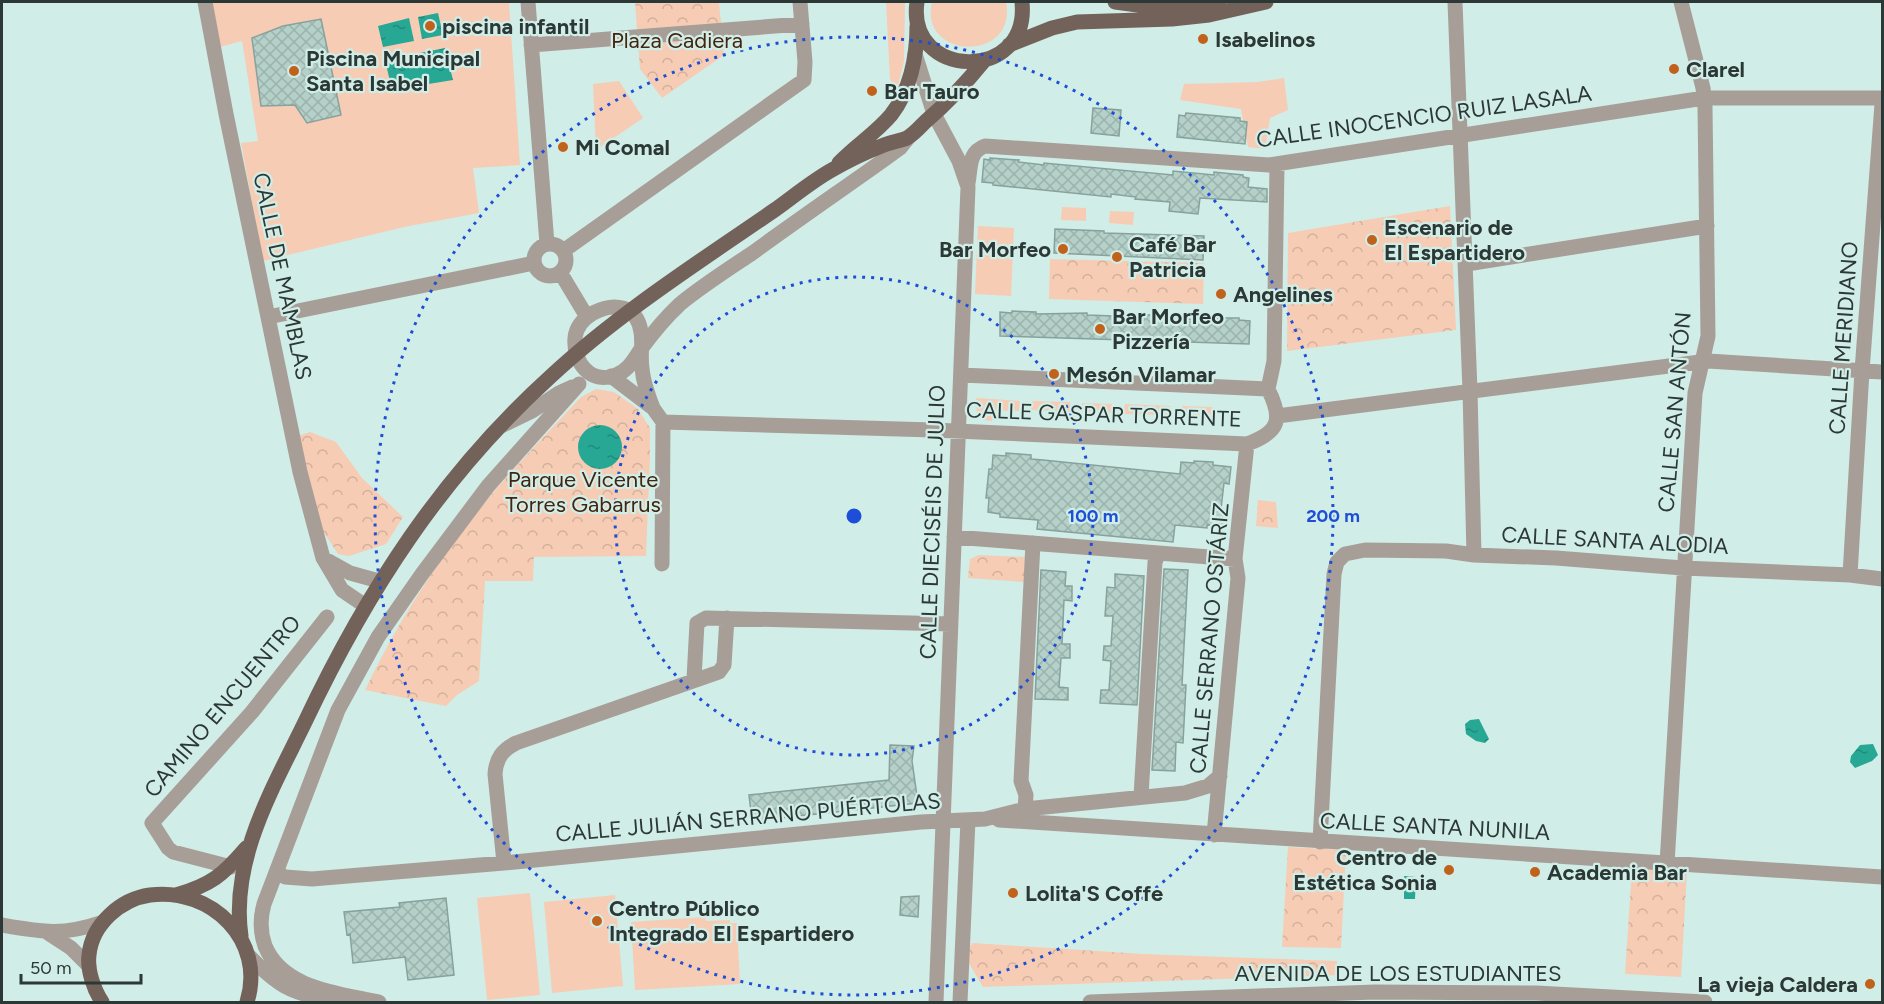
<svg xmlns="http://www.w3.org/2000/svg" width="1884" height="1004" font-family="Figtree,sans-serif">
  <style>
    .green { fill: #f6ccb4 }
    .park { fill: url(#park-crowns) }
    .water { fill: url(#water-ripples) }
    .building { fill: url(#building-cross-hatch); stroke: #87a29c; stroke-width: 1.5 }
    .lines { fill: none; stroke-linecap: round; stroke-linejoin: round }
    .street { stroke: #a89e98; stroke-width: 15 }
    .primary { stroke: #736259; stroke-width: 15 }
    .ring { fill: none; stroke: #1d4ed8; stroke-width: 3; stroke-dasharray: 3 6 }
    .poi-dot { fill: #c1621c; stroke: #d1ede7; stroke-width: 2 }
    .labels { text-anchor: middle; stroke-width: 4.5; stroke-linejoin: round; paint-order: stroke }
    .poi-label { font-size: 22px; font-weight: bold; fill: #2c3835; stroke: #d1ede7; text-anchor: start }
    .park-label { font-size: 22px; fill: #432410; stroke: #d1ede7 }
    .street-label { font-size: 22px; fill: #2c3835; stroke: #d1ede7 }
    .centre { fill: #1d4ed8; stroke: #d1ede7; stroke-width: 3 }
    .ring-label { font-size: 18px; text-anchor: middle; font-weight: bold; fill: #1d4ed8; stroke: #d1ede7; stroke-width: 4.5; stroke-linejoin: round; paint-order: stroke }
  </style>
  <defs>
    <pattern id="park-crowns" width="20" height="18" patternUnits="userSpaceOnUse" patternTransform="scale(1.5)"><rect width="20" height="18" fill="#f6ccb4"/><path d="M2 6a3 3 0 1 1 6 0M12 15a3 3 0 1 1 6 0" fill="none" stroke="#d3b09b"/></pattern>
    <pattern id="water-ripples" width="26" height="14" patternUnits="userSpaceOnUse" patternTransform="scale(1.5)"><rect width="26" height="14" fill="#26a895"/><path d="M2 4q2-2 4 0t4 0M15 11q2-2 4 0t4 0" fill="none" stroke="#218a7a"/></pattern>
    <pattern id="building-cross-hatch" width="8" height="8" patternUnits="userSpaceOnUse" patternTransform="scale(1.5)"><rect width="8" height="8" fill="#b4d0c9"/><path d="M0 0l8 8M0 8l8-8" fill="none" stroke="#9bb3ad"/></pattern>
  </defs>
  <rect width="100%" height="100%" fill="#d1ede7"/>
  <path class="green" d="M212 2H509L520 165 473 168 479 213 404 227 263 261 241 143 258 141 242 41 220 47Z
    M886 2H905L904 61 898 86 893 84 890 79Z
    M932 2H1006C1018 63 918 60 932 2Z
    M1284 78 1288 110 1270 118 1265 149 1248 147 1241 109 1180 100 1184 84 1258 82Z
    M619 81 643 118 596 150 593 84Z
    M1062 207 1086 208V221L1061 220Z
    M1110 211 1134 212 1133 225 1109 223Z
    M978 226 1014 228 1011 296 975 294Z
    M976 398 1020 401 1019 411 984 410V413H993L992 421 985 420 977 415Z
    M1032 401 1070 402V412L1031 410Z
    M1082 403 1112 404V413L1082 412Z
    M1125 404 1170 406 1169 415 1124 414Z
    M1182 406 1212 407V416L1182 415Z
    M530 893 540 995 487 1000 477 898Z
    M615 895 623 986 552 993 544 902Z
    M705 917 706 921 730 920V923H737L740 984 635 990 631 922Z"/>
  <path class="park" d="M635 2H719L724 55 662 98 640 69Z
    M1450 206 1456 330 1287 351 1288 233Z
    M1050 259 1204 263 1203 304 1049 299Z
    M596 389 614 392 638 409 650 428V458L646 556 534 557 533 581H485L479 681 457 695 446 706 365 690C394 629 432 569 474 516 507 474 545 436 581 397Z
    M310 432 336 442 362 478 403 517 386 544 349 556 338 554 321 528 298 436Z
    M1258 500 1276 502 1278 528 1256 526Z
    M979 555 1025 557 1024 582 968 578 970 559Z
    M1288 847 1346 850 1341 948 1282 947Z
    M1632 868 1687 871 1681 977 1625 974Z
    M973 943 1143 954 1337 961 1338 975 983 987 963 953Z"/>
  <path class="water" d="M438 13 443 35 422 39 418 17Z
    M409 18 414 41 383 47 378 26Z
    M445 48 453 80 392 90 385 60Z
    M578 447a22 22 0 1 1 44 0a22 22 0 1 1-44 0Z
    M1479 719 1489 739 1485 743 1476 741 1466 734 1465 724 1470 720Z
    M1873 744 1878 755 1872 761 1855 768 1850 762 1851 756 1860 745Z
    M1404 876 1416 877 1415 899H1404Z"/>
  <path class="building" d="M321 19 341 115 307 123 295 105 261 106 252 38 283 26Z
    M1093 108 1121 110 1119 136 1091 133Z
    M1186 113 1240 118V121L1247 122 1245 144 1177 137 1179 115 1185 116Z
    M990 158 1019 160 1018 162 1044 165V163L1173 175V171L1214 175V172L1243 175V177L1249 178 1248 187 1267 189V202L1200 198 1198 214 1169 211 1170 202 1135 199 1136 197 1111 194V197L993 185V183L982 182 984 159 990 160Z
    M1055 229 1104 231V233L1204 236 1203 260 1054 253Z
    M1012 311 1036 312V314L1087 313V315L1114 316V314L1186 316V319L1215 320V318H1239V320L1250 321 1249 344 1000 336V312L1012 313Z
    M1006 453 1031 455V459L1043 460 1180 474 1181 462 1194 463V461L1213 462V465L1231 467 1229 484 1224 483 1221 509 1227 510 1226 526 1207 525V528L1175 525 1173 542 1037 529 1038 520 1000 517V514L988 512 989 498H986L989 469H992L993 455 1006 456Z
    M1164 569 1188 570 1182 685H1186L1183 743 1176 742 1175 771 1152 770Z
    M1041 570 1066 572 1065 586H1072V601L1064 600 1062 644H1070V658H1061L1059 687 1068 688V700L1035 699Z
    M1115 574 1144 576 1137 705 1100 703 1101 690H1109L1111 661 1103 660 1104 646H1111L1113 616H1105L1106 602 1107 587 1115 588Z
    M890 745 914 746 912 761 918 803 752 821 749 795 889 780Z
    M919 896 918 917 900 915 901 897Z
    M446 898 454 975 408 980 405 957 353 963 350 934 347 935 344 912 400 907 399 903Z"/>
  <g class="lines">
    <path class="street" d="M205 2 226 114 300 472 323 558 342 590 364 605
      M528 2 547 244
      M1455 2 1470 391 1474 555
      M531 45 802 24
      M915 54 934 114 959 161 968 187 936 1002
      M968 183C971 168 968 152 985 146L1269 165 1704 98H1882
      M534 260a16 16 0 1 1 32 0a16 16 0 1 1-32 0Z
      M563 251 804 80 805 62 800 2
      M1473 263 1707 226
      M560 272 587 317
      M268 317 534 263
      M961 375 1268 389
      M611 376 653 408 663 422 662 564
      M1268 389 1274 361 1277 165
      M653 408C648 395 643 382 642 368 640 356 643 344 641 332 637 305 614 302 593 313 583 319 576 326 575 338 573 362 590 385 616 375 629 370 634 359 641 349 652 334 666 317 680 304 702 286 727 270 751 254 795 222 840 191 885 159L900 148 908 138
      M1277 416 1708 361 1882 372
      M663 422 933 430 1247 444C1280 432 1283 419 1268 389
      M501 426 532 411 559 393 572 387
      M954 537 1235 559
      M323 558 350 573 379 581
      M1850 575 1862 371 1882 104
      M694 679 697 623 706 618 951 624
      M1141 796 1155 562 1159 553
      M1025 809 1026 795 1021 781 1033 543
      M999 820 1882 877
      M1214 835 1238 578 1235 559 1247 444
      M1320 842 1334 574 1337 562 1345 554 1365 550 1446 551 1474 555 1556 558 1683 568 1850 575 1882 579
      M504 863 495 774C496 759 502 750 516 743L719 672 724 665 727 618
      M1667 864 1695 393 1708 336 1705 107 1703 88 1681 2
      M231 867 173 852 168 848 152 823 252 712 327 617
      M277 872 285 877 312 879 504 863 921 822 985 819 1025 809 1185 793 1208 786 1220 776
      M2 925C42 932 63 936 103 922
      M48 933 71 948 89 966
      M249 956C277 985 289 992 328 1000
      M379 1002C338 993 283 989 265 946 260 932 260 918 264 904L338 710 378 637 422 574 488 486 579 384
      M960 1002 968 820
      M1090 1002 1375 992 1536 993 1705 1002"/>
    <path class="primary" d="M917 2C906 79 1030 84 1022 2
      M1115 2 1153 7 1219 4
      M1009 45 1052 28 1077 22 1172 19 1209 15 1266 2
      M839 163C855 146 876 133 891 115 910 91 917 57 917 26
      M176 895C211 885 223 875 246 848
      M241 936C230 860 273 788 305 722 367 591 442 475 550 377 619 313 699 262 776 209 794 196 811 182 830 171 847 161 866 152 884 145 891 142 900 141 907 138 914 134 920 127 925 122 946 104 966 83 983 62
      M102 1002C94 990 87 970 89 955 92 924 121 899 150 895 212 887 266 941 247 1002"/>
  </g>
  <g class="ring">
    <circle cx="854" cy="516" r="239"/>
    <circle cx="854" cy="516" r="479"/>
  </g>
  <g class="poi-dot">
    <circle cx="430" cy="26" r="6"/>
    <circle cx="1203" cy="39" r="6"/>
    <circle cx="1674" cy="69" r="6"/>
    <circle cx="294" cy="71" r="6"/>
    <circle cx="872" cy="91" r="6"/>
    <circle cx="563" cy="147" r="6"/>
    <circle cx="1372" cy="240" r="6"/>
    <circle cx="1063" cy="249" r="6"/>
    <circle cx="1117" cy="257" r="6"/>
    <circle cx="1221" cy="294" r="6"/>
    <circle cx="1100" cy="329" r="6"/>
    <circle cx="1054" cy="374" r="6"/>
    <circle cx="1449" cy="870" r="6"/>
    <circle cx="1535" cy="872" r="6"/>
    <circle cx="1013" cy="893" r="6"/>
    <circle cx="597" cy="921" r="6"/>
    <circle cx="1870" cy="984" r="6"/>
  </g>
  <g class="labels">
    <g class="poi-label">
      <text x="442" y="34">piscina infantil</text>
      <text x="1215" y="47">Isabelinos</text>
      <text x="306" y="66">Piscina Municipal<tspan x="306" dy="25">Santa Isabel</tspan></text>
      <text x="1686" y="77">Clarel</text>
      <text x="884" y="99">Bar Tauro</text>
      <text x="575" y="155">Mi Comal</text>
      <text x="1384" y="235">Escenario de<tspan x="1384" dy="25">El Espartidero</tspan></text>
      <text x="1129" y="252">Café Bar<tspan x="1129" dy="25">Patricia</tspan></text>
      <text x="1051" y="257" text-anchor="end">Bar Morfeo</text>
      <text x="1233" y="302">Angelines</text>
      <text x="1112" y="324">Bar Morfeo<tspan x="1112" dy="25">Pizzería</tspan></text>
      <text x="1066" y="382">Mesón Vilamar</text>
      <text x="1437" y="865" text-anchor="end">Centro de<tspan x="1437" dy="25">Estética Sonia</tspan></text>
      <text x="1547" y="880">Academia Bar</text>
      <text x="1025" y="901">Lolita'S Coffe</text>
      <text x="609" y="916">Centro Público<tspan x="609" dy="25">Integrado El Espartidero</tspan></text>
      <text x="1858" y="992" text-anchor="end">La vieja Caldera</text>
    </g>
    <g class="park-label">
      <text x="677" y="48">Plaza Cadiera</text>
      <text x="583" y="487">Parque Vicente<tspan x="583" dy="25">Torres Gabarrus</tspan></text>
    </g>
    <g class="street-label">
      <text transform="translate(1424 116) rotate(-8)" y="8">CALLE INOCENCIO RUIZ LASALA</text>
      <text transform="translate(283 276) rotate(78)" y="8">CALLE DE MAMBLAS</text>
      <text transform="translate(1843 338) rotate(-86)" y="8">CALLE MERIDIANO</text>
      <text transform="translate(1674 412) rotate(-85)" y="8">CALLE SAN ANTÓN</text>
      <text transform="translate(1104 414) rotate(2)" y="8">CALLE GASPAR TORRENTE</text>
      <text transform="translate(932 522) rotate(-88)" y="8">CALLE DIECISÉIS DE JULIO</text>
      <text transform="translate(1615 540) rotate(3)" y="8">CALLE SANTA ALODIA</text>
      <text transform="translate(1209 638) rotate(-85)" y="8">CALLE SERRANO OSTÁRIZ</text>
      <text transform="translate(222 706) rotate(-50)" y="8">CAMINO ENCUENTRO</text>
      <text transform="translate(748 817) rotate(-5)" y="8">CALLE JULIÁN SERRANO PUÉRTOLAS</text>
      <text transform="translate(1435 826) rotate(3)" y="8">CALLE SANTA NUNILA</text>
      <text x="1398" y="981">AVENIDA DE LOS ESTUDIANTES</text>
    </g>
  </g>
  <circle cx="854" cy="516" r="9" class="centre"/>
  <g class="ring-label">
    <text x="1093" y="522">100 m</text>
    <text x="1333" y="522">200 m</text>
  </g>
  <rect width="1884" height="1004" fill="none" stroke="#2c3835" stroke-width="6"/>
  <path d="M21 974v9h120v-9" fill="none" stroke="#2c3835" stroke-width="3"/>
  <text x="30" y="974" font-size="18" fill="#2c3835" stroke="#d1ede7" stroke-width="4.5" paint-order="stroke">50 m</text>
</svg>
